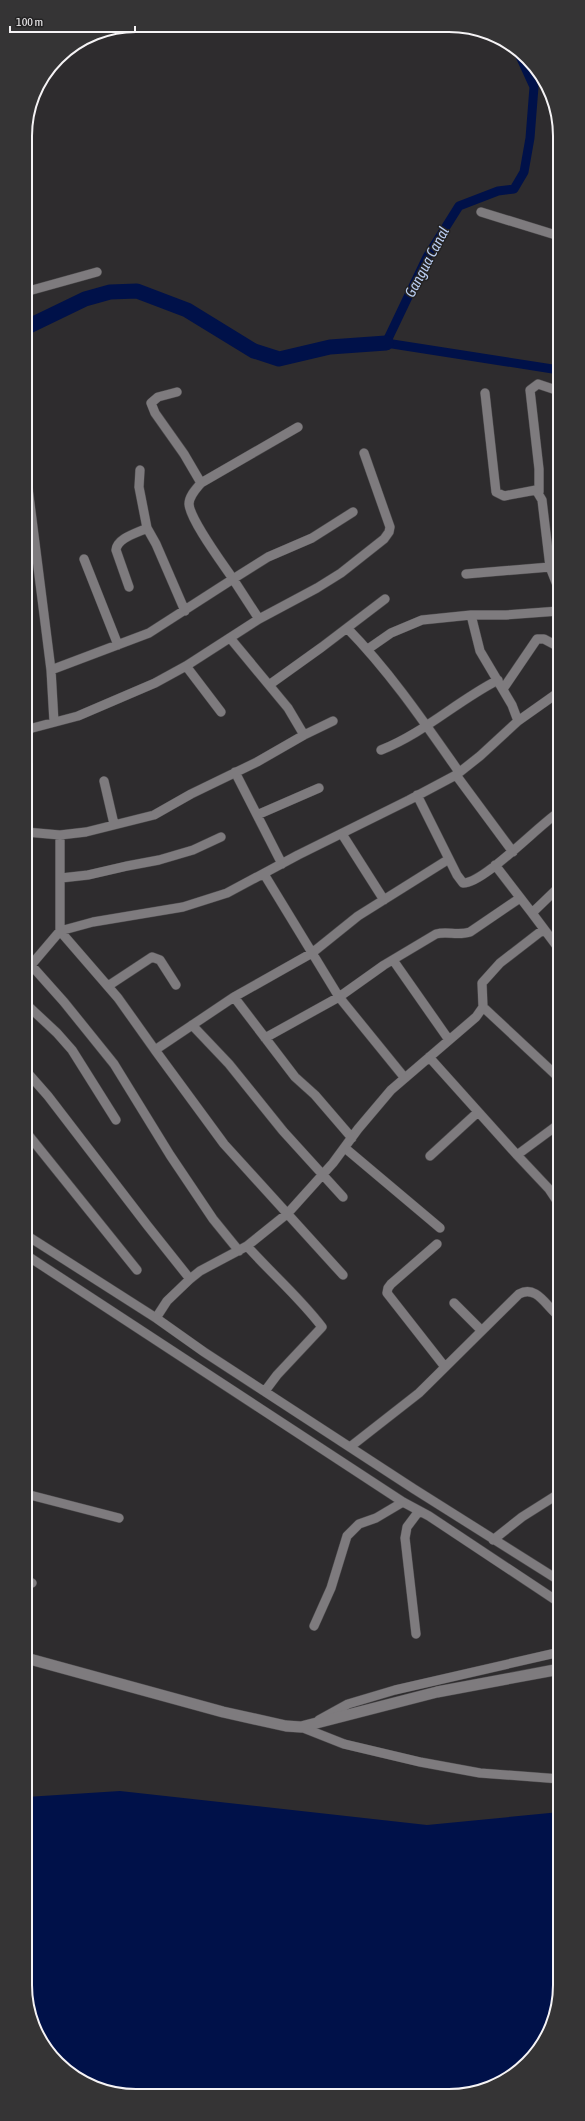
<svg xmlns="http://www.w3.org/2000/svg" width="585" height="2121" font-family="'Asap Condensed',sans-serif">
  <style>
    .water { fill: #001149 }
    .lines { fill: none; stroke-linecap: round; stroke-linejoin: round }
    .canal { stroke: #001149; stroke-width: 9 }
    .river { stroke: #001149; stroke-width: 15 }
    .minor-casing { stroke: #4c4a4c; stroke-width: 10 }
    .tertiary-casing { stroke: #4c4a4c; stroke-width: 12 }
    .minor { stroke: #7e7b7e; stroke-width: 9 }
    .tertiary { stroke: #7e7b7e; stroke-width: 11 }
    .labels { text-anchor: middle; stroke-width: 3; stroke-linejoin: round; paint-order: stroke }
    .water-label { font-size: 15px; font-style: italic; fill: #bacef2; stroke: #242324 }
    .rim { fill: none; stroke: #f5f3f5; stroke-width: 2 }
  </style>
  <rect width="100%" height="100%" fill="#2e2c2e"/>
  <path class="water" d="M120 1791 427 1825 560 1812V1992L551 2028 532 2058 498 2084 464 2095 114 2094 81 2081 53 2058 26 2000V1797Z"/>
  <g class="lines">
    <path class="canal" d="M469 27 470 30 475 29
      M518 52 534 87 530 138 524 172 514 189 498 191 459 206 427 257 386 343 559 370"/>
    <path class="river" d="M25 328 85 299 110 292 137 291 187 310 254 351 279 359 330 347 386 343"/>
    <defs>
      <path id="minor" d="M481 212 559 236
        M25 292 97 272
        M177 392 158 397 151 403 155 413 184 454 201 483
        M485 393 496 492 504 496 536 490 542 500 550 567 559 590
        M298 427 201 483C196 489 189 496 189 504 190 520 223 564 233 579L268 557 312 538 353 512
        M25 464 51 670
        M140 470 139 487 147 528 156 544 185 611
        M539 492V469L530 390 538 384 559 391
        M84 559 118 645
        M466 574 550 567
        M129 587 116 550C117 538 137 533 147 528
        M471 615 480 651 512 705 518 721
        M347 628C390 672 424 722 459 772
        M230 638 288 708 304 735
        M368 649 391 633 422 620 471 615H506L559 611
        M186 666 221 712
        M269 685 322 647 385 599
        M503 689 537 639H544L559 647
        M54 722 51 670 149 633 233 579 259 619
        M25 730 78 716 155 683 186 666 259 619 317 588 341 573 384 539 389 532 390 527 364 453
        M381 750C424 733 457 701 498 680
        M235 772 282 864
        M456 775 513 852
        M104 781 114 824
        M417 795 457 875 463 883C483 884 540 824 559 812
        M257 815 319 788
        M26 832 60 835 86 832 154 815 191 794 257 762 304 735 333 721
        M342 834 384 900
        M60 835V931L118 998 155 1050
        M495 865 532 913
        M264 874 339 997 404 1077
        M61 878 88 875 127 866 159 860 193 850 221 837
        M559 887 532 913 559 949
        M393 960 449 1040
        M31 965 64 1002 114 1064 170 1155 213 1219 239 1251
        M26 971 60 931 93 922 183 907 227 893 298 855 409 800 456 775 480 756 518 721 559 692
        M108 986 152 957 160 960 176 985
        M234 997 312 953 358 916 449 859
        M26 1004 57 1033 72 1050 116 1120
        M483 1007 558 1077
        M192 1025 229 1064 283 1131 343 1197
        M265 1038 339 997 384 965 436 934C447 931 458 936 470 932L520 898
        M429 1057 517 1155 559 1124
        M26 1071 48 1096 147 1225 190 1279
        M26 1132 137 1270
        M345 1148 440 1228
        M517 1155 549 1189 559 1204
        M430 1156 478 1112
        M26 1235 156 1318 204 1352 414 1489 560 1581
        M437 1244 391 1284 388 1288 387 1293 445 1367
        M247 1246C272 1274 300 1298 322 1327L277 1375 265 1391
        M26 1255 403 1502 429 1516 560 1603
        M343 1275 224 1144 155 1050 234 997 295 1077 315 1095 352 1138
        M454 1303 481 1330
        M156 1318 167 1301 190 1279 200 1271 247 1246 288 1213 333 1163 358 1129 391 1090 476 1017 483 1007 482 983 500 963 544 929
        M350 1447 419 1393 519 1294C537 1284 547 1308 559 1316
        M26 1494 119 1518
        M493 1540 522 1517 560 1493
        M26 1580 32 1583
        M314 1626 331 1588 347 1536 359 1524 376 1518 403 1502
        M416 1634 405 1538 407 1527 419 1511
        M319 1720 348 1704 395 1690 560 1652
        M301 1727 344 1744 420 1762 480 1773 560 1779"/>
      <path id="tertiary" d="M26 1658 223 1712 286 1726 301 1727 437 1692 560 1669"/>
    </defs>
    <use href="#minor" class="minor-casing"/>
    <use href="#tertiary" class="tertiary-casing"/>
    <use href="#minor" class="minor"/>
    <use href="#tertiary" class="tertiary"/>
  </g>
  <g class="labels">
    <g class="water-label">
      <text transform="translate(427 262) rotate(-62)" y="5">Gangua Canal</text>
    </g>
  </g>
  <path d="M0 0H585V2121H0ZM136 32H449A104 104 0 0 1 553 136V1985A104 104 0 0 1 449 2089H136A104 104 0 0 1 32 1985V136A104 104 0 0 1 136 32Z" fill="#353435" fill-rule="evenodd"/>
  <path class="rim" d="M136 32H449A104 104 0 0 1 553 136V1985A104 104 0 0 1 449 2089H136A104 104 0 0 1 32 1985V136A104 104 0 0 1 136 32Z"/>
  <path d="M10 26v6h125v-6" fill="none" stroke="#f5f3f5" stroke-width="2"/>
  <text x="16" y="26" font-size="12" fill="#f5f3f5" stroke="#242324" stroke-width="3" paint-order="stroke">100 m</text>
</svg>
